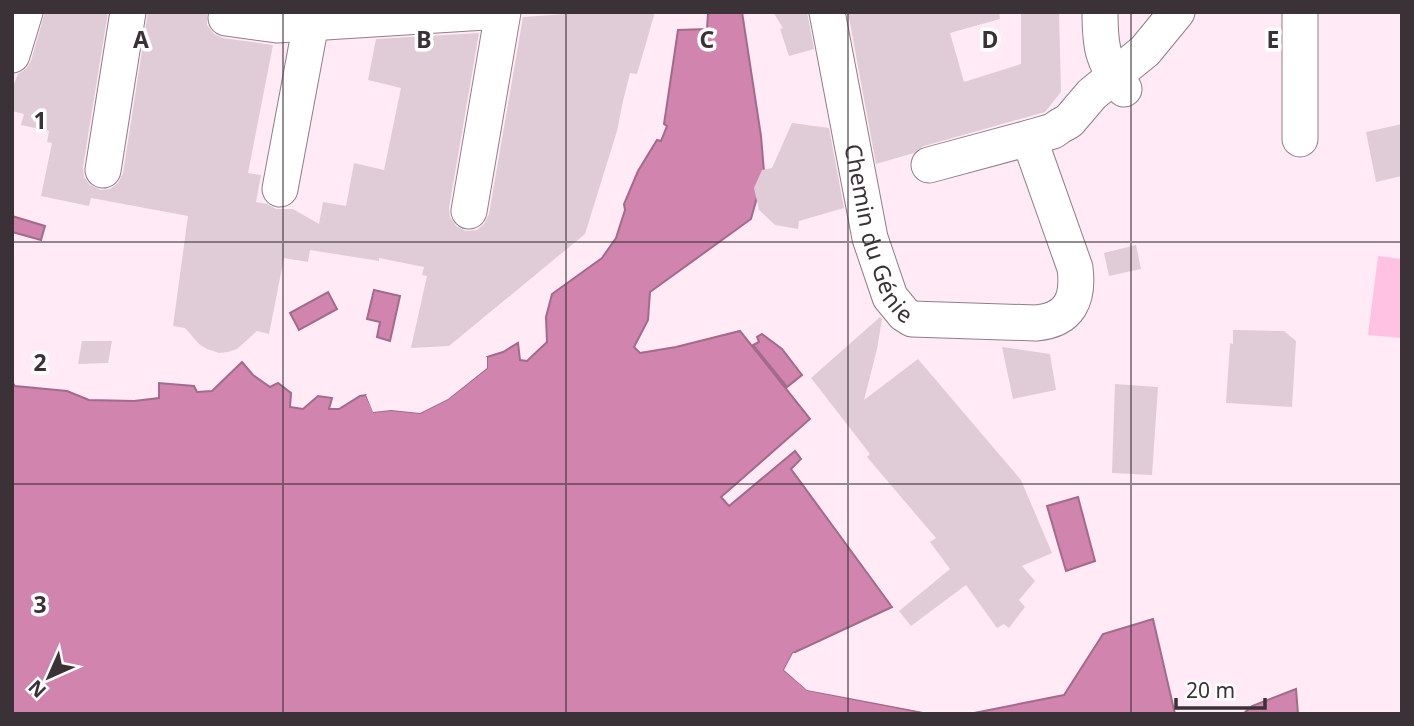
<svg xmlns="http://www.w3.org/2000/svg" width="1414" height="726" font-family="'Noto Sans',sans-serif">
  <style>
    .green { fill: #ffc2e2 }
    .water { fill: #d084ae; stroke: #a36b8a; stroke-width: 2 }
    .pier { fill: #ffeaf5 }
    .building { fill: #e0ccd6 }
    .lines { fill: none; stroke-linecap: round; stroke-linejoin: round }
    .minor-casing { stroke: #907e87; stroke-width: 37 }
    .minor { stroke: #fff; stroke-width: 35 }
    .grid { fill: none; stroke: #3a3236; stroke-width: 2; stroke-opacity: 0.55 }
    .labels { text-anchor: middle; stroke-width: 7; stroke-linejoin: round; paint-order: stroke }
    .street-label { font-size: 23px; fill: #3a3236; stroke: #fff }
    .grid-label { font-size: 23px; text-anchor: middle; font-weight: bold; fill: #3a3236; stroke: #fff; stroke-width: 7; stroke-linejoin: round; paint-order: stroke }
  </style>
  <rect width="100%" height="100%" fill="#ffeaf5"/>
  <path class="green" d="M1378 256 1402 259V338L1368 335Z"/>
  <path class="water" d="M742 12 761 136 764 172 751 219 650 292 648 320 634 347 640 353 676 347 740 331 810 419 721 497 729 506 795 451 801 459 791 469 892 607 793 653 784 670 808 690 930 714H12V382L15 386 67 391 89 400 134 401 159 398V383L194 386 197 392 212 391 242 362 253 375 270 387 278 383 291 393 290 407 303 409 318 396 332 398 329 409H339L360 396 366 395 374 412 391 410 420 413 448 399 487 368V357L503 352 518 343 520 360 527 361 547 342 546 317 552 294 602 258 616 238 625 210 624 204 638 171 657 140 661 141 667 126 664 124 678 30 707 29 708 13Z
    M12 216 45 226 41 240 12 232Z
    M374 290 400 296 390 341 377 337 380 322 367 319Z
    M328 292 337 309 299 330 290 313Z
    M762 334 782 349 802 375 787 387 753 345 759 342 757 337Z
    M1078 497 1095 561 1066 571 1047 506Z
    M1153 619 1175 714H969L1064 695 1103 634Z
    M1296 689 1298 714H1243L1252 706Z"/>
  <path class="pier" d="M483 356 487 357V368L448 399 420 413 391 410 373 412 366 395 370 394 376 408 391 407 419 409 447 396 484 366Z
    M793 653 801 654 796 656 789 669 809 687 931 710 934 714 807 690 784 670Z"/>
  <path class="building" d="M45 12H108L83 167 84 177 90 185 101 190 110 189 118 183 123 173 148 12H207V25L214 34 223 38 273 45 248 173 261 175 256 202 267 204 276 209H293L319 224 323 202 346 206 354 163 384 170 401 88 368 80 376 39 479 33 449 208 450 217 456 226 466 231 477 230 484 224 489 214 523 17 593 12H655L637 74 630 73 623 101 617 131 585 234 449 346 411 348 427 276 422 275 424 267 379 258V261L310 250 308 262 284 258 269 334 257 331 237 349 228 352 219 353 207 349 199 344 185 328 173 326 188 216 91 198 89 206 41 196 52 143 47 142 49 131 21 125 24 114 12 111V89L18 74 26 69 31 61Z
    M773 12H807L814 49 789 56 780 29 783 28Z
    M848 12H999L1000 19 950 33 964 82 1021 64V12H1059L1061 92 1045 112 924 146 914 153 876 164Z
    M792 123 829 128 844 208 799 221 798 229 775 225 759 210 754 188 762 170 772 168Z
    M1402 124V176L1376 182 1366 132Z
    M1136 245 1141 269 1109 276 1104 253Z
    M880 317 882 319 877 349 864 400 918 359 1021 480 1052 553 1022 566 1035 581 1019 600 1025 607 1009 628 1004 624 997 628 966 585 911 626 899 611 950 569 930 542 936 538 867 457 870 454 811 378Z
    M1233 330 1284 331 1296 341 1292 407 1226 403 1230 343 1233 344Z
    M82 341H112L108 363 78 364Z
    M1002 347 1050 354 1056 390 1013 399Z
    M1115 384 1158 387 1152 475 1112 473Z"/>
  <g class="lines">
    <defs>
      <g id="minor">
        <path d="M227 12 226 18 277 25 485 12"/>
        <path id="s1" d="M827 12 870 238 890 297 904 314 912 319 1036 323C1070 320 1079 299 1075 268L1029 138"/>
        <path d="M1100 12C1100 46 1102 62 1124 89"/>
        <path d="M12 55 25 12"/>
        <path d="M1300 139V12"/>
        <path d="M929 165 1029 138 1053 131 1060 126 1069 121 1092 94 1145 51 1177 12"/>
        <path d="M103 170 128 12"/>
        <path d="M280 189 311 23"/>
        <path d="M469 211 503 12"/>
      </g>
    </defs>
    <use href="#minor" class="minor-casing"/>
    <use href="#minor" class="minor"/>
  </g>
  <path class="grid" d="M283 12V714M566 12V714M848 12V714M1131 12V714M12 242H1402M12 484H1402"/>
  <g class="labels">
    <g class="street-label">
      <text dy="8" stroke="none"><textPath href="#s1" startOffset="228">Chemin du Génie</textPath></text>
    </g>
  </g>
  <g class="grid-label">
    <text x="141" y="48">A</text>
    <text x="424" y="48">B</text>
    <text x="707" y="48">C</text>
    <text x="990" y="48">D</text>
    <text x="1273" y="48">E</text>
    <text x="40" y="129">1</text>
    <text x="40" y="371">2</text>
    <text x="40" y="613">3</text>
  </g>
  <rect width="1414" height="726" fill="none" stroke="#3a3236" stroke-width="28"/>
  <g transform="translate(49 677) rotate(225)" stroke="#ffffff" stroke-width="5" paint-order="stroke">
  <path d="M0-5L12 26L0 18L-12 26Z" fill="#3a3236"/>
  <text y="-10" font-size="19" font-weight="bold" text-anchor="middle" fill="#3a3236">N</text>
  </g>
  <path d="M1176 698v10h89v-10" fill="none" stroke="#3a3236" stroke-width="3.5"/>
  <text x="1186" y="698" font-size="21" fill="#3a3236" stroke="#ffffff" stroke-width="5" paint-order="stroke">20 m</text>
</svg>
